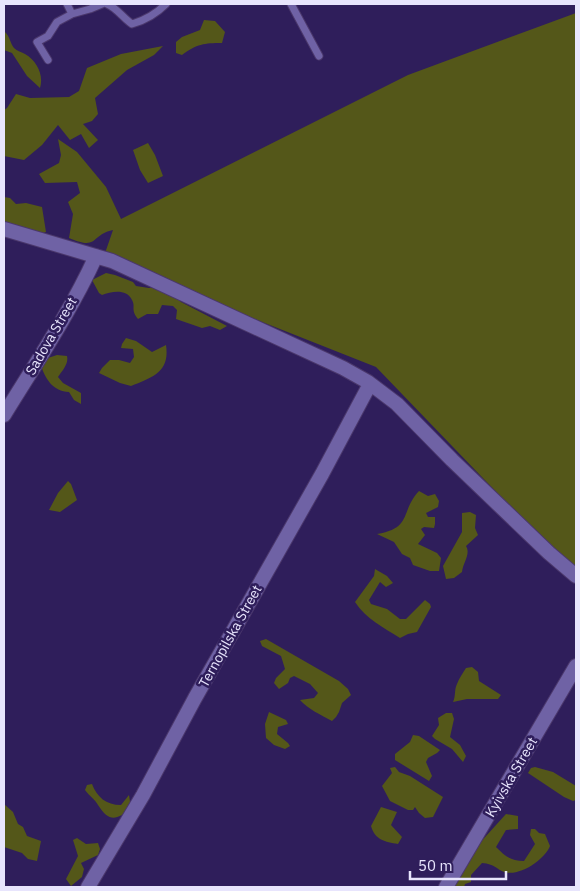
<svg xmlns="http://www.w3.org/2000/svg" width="580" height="891" font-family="'IBM Plex Sans',sans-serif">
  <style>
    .green { fill: #545719 }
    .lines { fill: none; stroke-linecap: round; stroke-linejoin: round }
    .lane-casing { stroke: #4b386c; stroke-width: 9 }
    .street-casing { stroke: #4b386c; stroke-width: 16 }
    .lane { stroke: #6f62a5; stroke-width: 7 }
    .street { stroke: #6f62a5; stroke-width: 14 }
    .labels { text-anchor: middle; stroke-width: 5; stroke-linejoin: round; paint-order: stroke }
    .street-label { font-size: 14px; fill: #e8e5fd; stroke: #2f1e5b }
  </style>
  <rect width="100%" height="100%" fill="#2f1e5b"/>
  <path class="green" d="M576 13V570L551 549 376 367 103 259 113 230C90 235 99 251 69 238L73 214 68 202 80 193 77 182 45 183 39 174 59 163 61 155 58 139 77 152 106 187 121 219 408 75Z
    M204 20 215 21 225 32 222 43C204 43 197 44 182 55L176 53V42L182 37 200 30Z
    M4 31C10 36 10 43 14 48 17 51 22 52 25 54 37 61 44 75 40 88L27 76 12 53 4 50Z
    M163 46 154 55 127 70 95 98 98 114 92 121 83 124 98 140 89 148 81 134 70 140 58 125 42 145 24 160 4 156V110L7 108 16 94 30 98 69 97 79 91 87 68 121 54Z
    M148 143 155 155 163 176 148 183 140 170 133 150Z
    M4 197 10 198 16 204 26 203 42 207 46 232 36 235 4 227Z
    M106 273 115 275 133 282 136 286 149 288 158 287 171 293 181 302 227 326 220 330 210 326 202 328 176 319 177 310 173 306 162 305 158 314H147L138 319C130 309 136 307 132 300 126 288 111 292 102 295L99 293 92 280Z
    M126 338 136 341 152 352 166 345C170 372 153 377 131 386L120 383 99 373 102 368 110 360H119L130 363 134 357 133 349 121 348 122 344Z
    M57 355 67 356C69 364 62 371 58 377L63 383 81 393V404L74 400 69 392C53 391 46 380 41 366L45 359Z
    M68 481 71 484 77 500 60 512 49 510 58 493Z
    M419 491 428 496 435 494 439 501 438 507 426 513 428 517H435V524L434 528 424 527 421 529 425 535 418 544 437 553 441 558 439 571H430L413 565 410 558 402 554 394 542 377 534C413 528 400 511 419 491Z
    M470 512 476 515 475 528 478 535 466 546C471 554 463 562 462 572L454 578 446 579 443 566 462 532V513Z
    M375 569 387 576 393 583 386 587 380 582 369 600 371 604 387 609 400 619H406L425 600 430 604 431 607 417 632 408 634 400 638C383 627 366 619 355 602L374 576Z
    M266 639 339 681 348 689 351 695 342 703 339 712 336 717 332 721C321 715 308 709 300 700L314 698 318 693 310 684 294 676 290 678 288 683 279 689 274 683 276 678 285 669 281 656 262 646 260 641Z
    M472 667 478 672 479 681 501 695 498 699H467L453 702C456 696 454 690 457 684 459 678 463 673 466 668Z
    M269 712 286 720 288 724 278 727 277 734 288 743 290 746 285 749 274 745 266 738 265 724Z
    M446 713H452L454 719 450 737 460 745 466 756 463 762 452 749 435 739 432 736 439 725 438 718Z
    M413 735 419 736 440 750 437 753 428 758 426 762 432 776 429 781 395 760V754L410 742Z
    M395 767 399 772 410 776 443 797 433 817 425 818 419 813 415 807 413 810H408L390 801 382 786 392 773 390 768Z
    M535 767 553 772 576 786V800L573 801 564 797 528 773 531 768Z
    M92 784C97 797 106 805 121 805L129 795 131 808C116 821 109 822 98 805 95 799 89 796 85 790L87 785Z
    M4 804 13 812 18 824 23 827 27 836 41 841 37 861 28 859 22 853 4 847Z
    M381 807 397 812 391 825 402 837 398 844C385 842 375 840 371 826Z
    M506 814 518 816V829L506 830 496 847C505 856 510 861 524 861L535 844 530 835 531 829H535L539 833 545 834 550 846C545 859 520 877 504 872 496 869 495 864 482 863L471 875V882L465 884 464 887H452L477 846Z
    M77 838 86 844 98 843 100 849 98 855 81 863 84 869 82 877 71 886 66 879 78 856 73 840Z"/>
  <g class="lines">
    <defs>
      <path id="lane" d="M67 4 72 14 90 9 102 4
        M107 4C117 8 123 18 132 24 146 20 156 14 166 4
        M291 4 319 56
        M48 60 37 42 48 36 57 22 72 14"/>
      <path id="street" d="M4 229 112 261 343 368 368 382 397 404 452 460 549 553 576 576
        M4 415C36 363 71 311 96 256
        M88 887 143 795 195 698 322 474 370 384
        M446 887 576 666"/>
    </defs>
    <use href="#lane" class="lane-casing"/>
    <use href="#street" class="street-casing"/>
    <use href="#lane" class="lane"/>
    <use href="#street" class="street"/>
  </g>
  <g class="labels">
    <g class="street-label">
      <text transform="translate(51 336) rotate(-60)" y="5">Sadova Street</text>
      <text transform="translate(230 636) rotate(-61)" y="5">Ternopilska Street</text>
      <text transform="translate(511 777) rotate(-60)" y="5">Kyivska Street</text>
    </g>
  </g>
  <rect width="580" height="891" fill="none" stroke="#e8e5fd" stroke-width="10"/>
  <path d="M410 871v8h96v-8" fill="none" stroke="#e8e5fd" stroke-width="2.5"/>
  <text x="418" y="871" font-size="15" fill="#e8e5fd" stroke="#2f1e5b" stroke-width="4" paint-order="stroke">50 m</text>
</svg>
